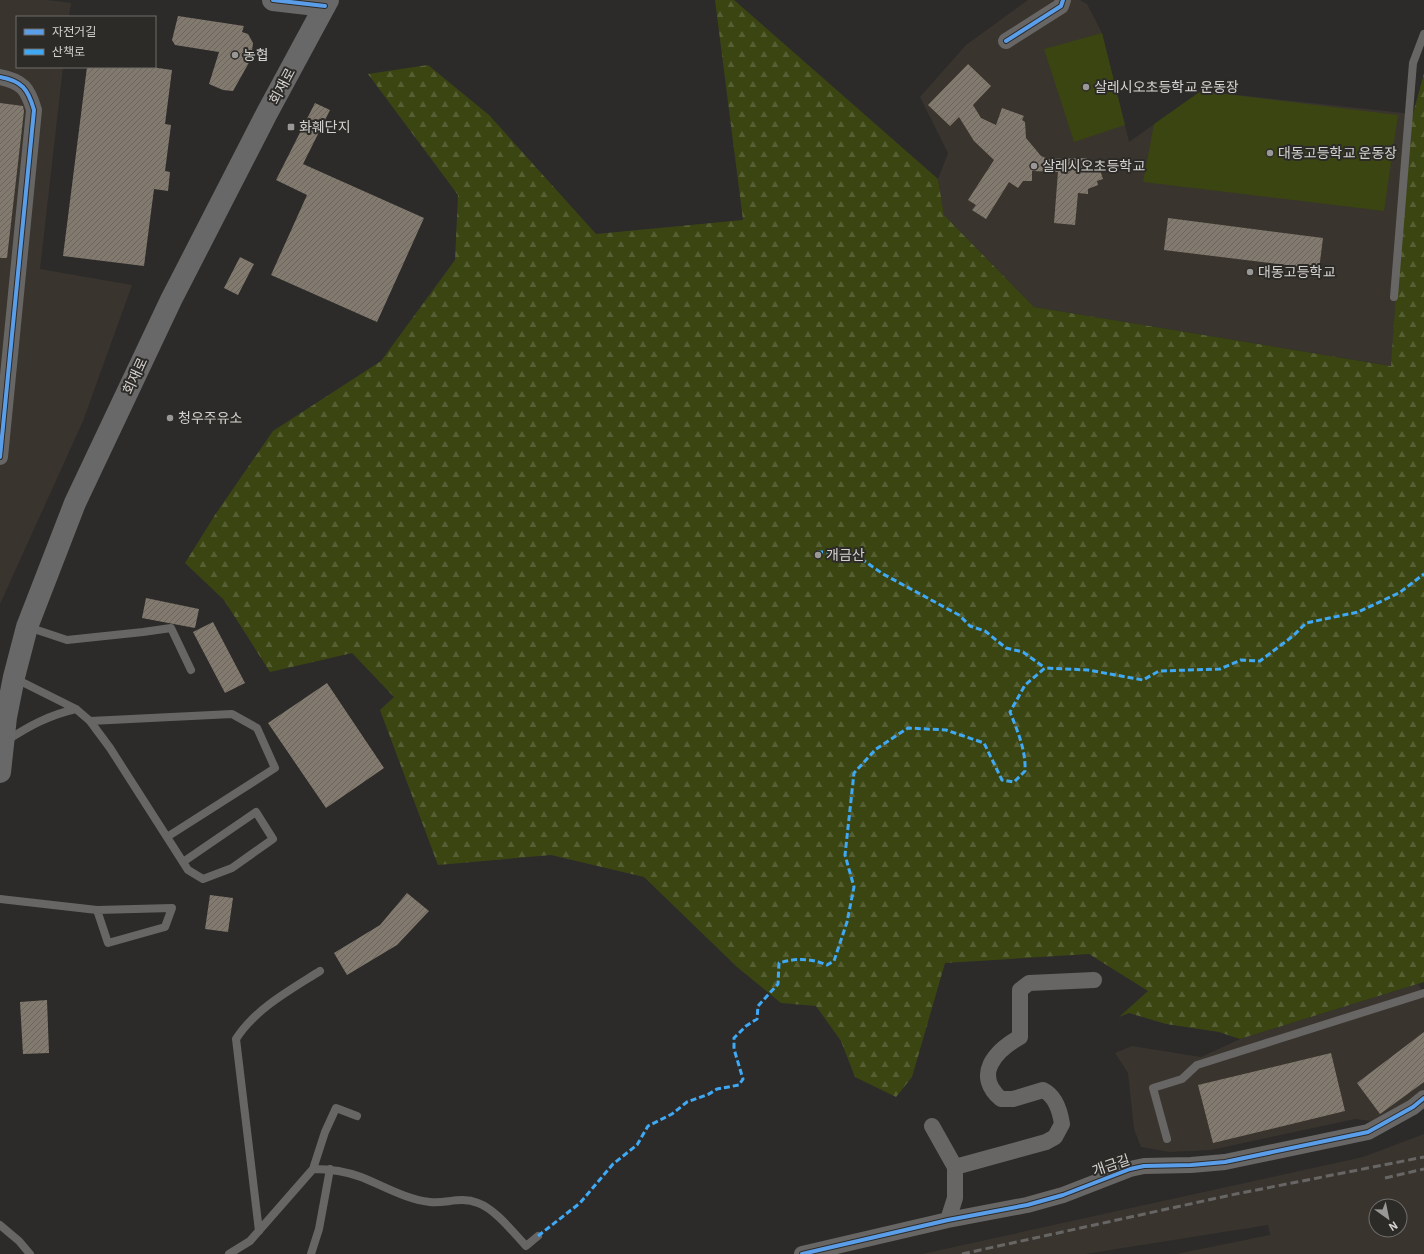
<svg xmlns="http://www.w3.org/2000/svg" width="1424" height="1254" font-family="'IBM Plex Sans','Noto Sans KR',sans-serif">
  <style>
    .built { fill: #39342e; fill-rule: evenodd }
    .forest { fill: url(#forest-firs) }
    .garden { fill: #3b4512 }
    .building { fill: url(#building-hatch) }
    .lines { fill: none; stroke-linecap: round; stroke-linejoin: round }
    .lane { stroke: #676665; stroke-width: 8 }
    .street { stroke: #676665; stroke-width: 16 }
    .secondary { stroke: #696868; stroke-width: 22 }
    .rail { stroke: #676665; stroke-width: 3; stroke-dasharray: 8 4; stroke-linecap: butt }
    .quiet { stroke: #3fa9f5; stroke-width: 3; stroke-dasharray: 6 3; stroke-linecap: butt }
    .cycleway-casing { stroke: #2d2b28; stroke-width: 6 }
    .cycleway { stroke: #5a9eea; stroke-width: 4 }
    .poi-dot { fill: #999896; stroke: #2d2b28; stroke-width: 1.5 }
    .labels { text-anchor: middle; stroke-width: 4; stroke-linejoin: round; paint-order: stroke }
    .poi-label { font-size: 14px; fill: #d4d2d0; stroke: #2d2b28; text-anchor: start }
    .street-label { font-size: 14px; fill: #d4d2d0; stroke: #2d2b28 }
  </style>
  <defs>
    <pattern id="forest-firs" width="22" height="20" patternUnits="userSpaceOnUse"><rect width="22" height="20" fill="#3b4512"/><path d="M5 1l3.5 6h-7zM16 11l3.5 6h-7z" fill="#565f33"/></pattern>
    <pattern id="building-hatch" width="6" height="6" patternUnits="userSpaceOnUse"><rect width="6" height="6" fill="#827a6e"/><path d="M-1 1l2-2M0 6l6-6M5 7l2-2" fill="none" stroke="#6b655d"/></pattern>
  </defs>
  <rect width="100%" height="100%" fill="#2c2b29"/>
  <path class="built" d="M0 0H47L71 3 69 17H17V67H63L40 269 132 285 83 421 0 604Z
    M1028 0H1080L1087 4 1102 33 1129 142 1201 91 1413 114 1392 366 1034 307 944 215 938 179 948 153 920 97 966 45Z
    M1418 984 1424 993V1089L1398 1109 1371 1121 1355 1119 1211 1150 1169 1152 1141 1147 1134 1129 1128 1073 1115 1053 1132 1046 1201 1057 1240 1039Z
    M1424 1134V1254H1176L1270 1235 1268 1225 1085 1254H922L1363 1157ZM1376 1206H1400V1230H1376Z"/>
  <path class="forest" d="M715 0H734L938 179 944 215 1034 307 1391 366 1408 120 1413 114 1424 73V982L1240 1039 1219 1032 1166 1024 1129 1013 1119 1017 1148 991 1089 954 945 963 912 1077 896 1097 855 1077 841 1041 816 1006 781 1003 737 967 644 877 551 855 438 865 380 710 394 697 352 653 270 672 224 600 185 563 215 515 273 431 381 361 455 260 458 195 368 74 428 65 489 115 596 234 743 220Z"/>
  <path class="garden" d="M1102 33 1125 125 1074 142 1044 49Z
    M1201 91 1398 115 1384 211 1143 182 1154 124Z"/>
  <path class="building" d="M178 16 244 26 242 32 248 34 253 43 251 59 233 91 223 90 209 84 219 52 175 45 172 40Z
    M968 64 991 86 973 105 981 118 996 125 1002 108 1024 116 1022 120 1025 122 1026 138 1041 156 1048 159 1087 158 1091 170 1099 167 1103 179 1097 181 1098 185 1088 189V194L1078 193 1075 225 1054 223 1058 172 1032 171V181H1023L1018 188 1009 182 986 219 972 210 976 205 968 200 994 160 974 141 959 117 950 126 928 105Z
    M87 67H151L172 70 165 124 171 125 165 171 170 172 168 191 154 189 144 266 63 256Z
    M0 103 23 106 24 111 7 258H0Z
    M315 103 330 110 303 164 424 218 377 322 271 275 307 195 276 180Z
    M1168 218 1323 238 1319 269 1164 250Z
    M240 257 254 264 238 295 224 288Z
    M146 598 199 609 195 628 142 618Z
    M213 622 245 683 225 693 193 632Z
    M327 683 384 768 326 808 268 723Z
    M407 893 429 911 397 945 347 975 334 953 380 925Z
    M210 895 233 898 228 932 205 929Z
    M47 1000 49 1053 23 1054 20 1002Z
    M1424 1032V1082L1380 1114 1357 1083Z
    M1331 1053 1345 1111 1213 1143 1198 1085Z"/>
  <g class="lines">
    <path class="lane" d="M1394 297 1413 63 1424 34
      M28 627 67 640 143 632 171 628 191 670
      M14 678 76 709 90 721 110 748 188 870 203 879 232 868 273 839 256 812 183 862
      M90 721 232 714 257 728 275 768 167 837
      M6 741C29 726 49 715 76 709
      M0 899 97 910 172 908 165 927 108 943 97 910
      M1167 1139 1153 1088 1182 1079 1197 1065 1424 993
      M313 1169 325 1132 336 1108 357 1116
      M0 1225 19 1241 30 1254
      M259 1231 236 1039C255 1009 290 990 320 971
      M229 1254 250 1241 313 1169C329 1169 345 1171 361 1177 384 1186 405 1199 430 1202 446 1204 460 1196 478 1203 495 1209 513 1232 526 1246L538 1236
      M311 1254 319 1229 330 1169"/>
    <path class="street" d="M1006 41 1061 6 1063 0
      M0 77C22 81 28 89 34 110L0 457
      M932 1126 955 1167
      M948 1220 955 1198V1167L1046 1142 1055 1137 1062 1124C1060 1111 1056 1096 1043 1090L1013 1099H1001C973 1075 995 1051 1020 1037V990L1029 983 1094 980
      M802 1254 948 1220 1027 1205 1063 1195 1130 1169 1144 1166 1191 1165 1225 1162 1368 1132 1413 1107 1424 1098"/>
    <path class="secondary" d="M273 0 325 6
      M0 772 6 717 14 677 27 627 75 503 171 300 267 113 328 0"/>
    <path class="rail" d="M1385 1178 1424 1169
      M962 1254 1231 1195 1424 1157"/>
    <path class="quiet" d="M817 552H839L860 558 883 574 959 615 970 626 985 631 1006 648 1023 652 1045 668
      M538 1236 580 1203 613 1164 637 1145 648 1126 672 1114 687 1102 709 1094 717 1089 739 1085 743 1079 734 1049V1038L746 1026 757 1019 758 1006 778 984 779 963C796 958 811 958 827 965L834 961 847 922 854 887 845 855 854 773 876 749 908 728 946 730 984 743 1002 780 1014 782 1025 771C1026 751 1018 732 1010 712L1025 685 1045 668 1088 670 1143 680 1159 671 1220 669 1241 660 1260 661 1293 636 1306 623 1358 612 1399 593 1424 574"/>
    <defs>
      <path id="cycleway" d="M273 0 325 6
        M1006 41 1061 6 1063 0
        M0 77C22 81 28 89 34 110L0 457
        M802 1254 948 1220 1027 1205 1063 1195 1130 1169 1144 1166 1191 1165 1225 1162 1368 1132 1413 1107 1424 1098"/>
    </defs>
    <use href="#cycleway" class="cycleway-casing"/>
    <use href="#cycleway" class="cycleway"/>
  </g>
  <g class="poi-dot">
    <circle cx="235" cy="55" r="4"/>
    <circle cx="1086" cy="87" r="4"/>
    <rect x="287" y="123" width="8" height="8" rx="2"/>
    <circle cx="1270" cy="153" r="4"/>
    <circle cx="1034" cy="166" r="4"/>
    <circle cx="1250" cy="272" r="4"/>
    <circle cx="170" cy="418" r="4"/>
    <circle cx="818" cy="555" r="4"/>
  </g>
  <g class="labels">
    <g class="poi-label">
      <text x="243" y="60">농협</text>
      <text x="1094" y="92">살레시오초등학교 운동장</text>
      <text x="299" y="132">화훼단지</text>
      <text x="1278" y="158">대동고등학교 운동장</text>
      <text x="1042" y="171">살레시오초등학교</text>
      <text x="1258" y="277">대동고등학교</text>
      <text x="178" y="423">청우주유소</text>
      <text x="826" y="560">개금산</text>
    </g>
    <g class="street-label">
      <text transform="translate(282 86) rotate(-62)" y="5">회재로</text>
      <text transform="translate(135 376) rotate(-65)" y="5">회재로</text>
      <text transform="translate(1111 1165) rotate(-19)" y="5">개금길</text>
    </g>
  </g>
  <rect x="16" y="16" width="140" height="52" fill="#2d2b28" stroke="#706e6b"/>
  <rect x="24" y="29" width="20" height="6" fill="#5a9eea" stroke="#706e6b"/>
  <text x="52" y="36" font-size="12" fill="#d4d2d0">자전거길</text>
  <rect x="24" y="49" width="20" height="6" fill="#3fa9f5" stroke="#706e6b"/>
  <text x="52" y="56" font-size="12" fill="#d4d2d0">산책로</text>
  <g transform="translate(1388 1218) rotate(147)"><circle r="19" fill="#2d2b28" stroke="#706e6b"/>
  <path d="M0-3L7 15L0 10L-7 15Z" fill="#999896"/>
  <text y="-6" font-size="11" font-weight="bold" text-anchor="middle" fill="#d4d2d0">N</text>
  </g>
</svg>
